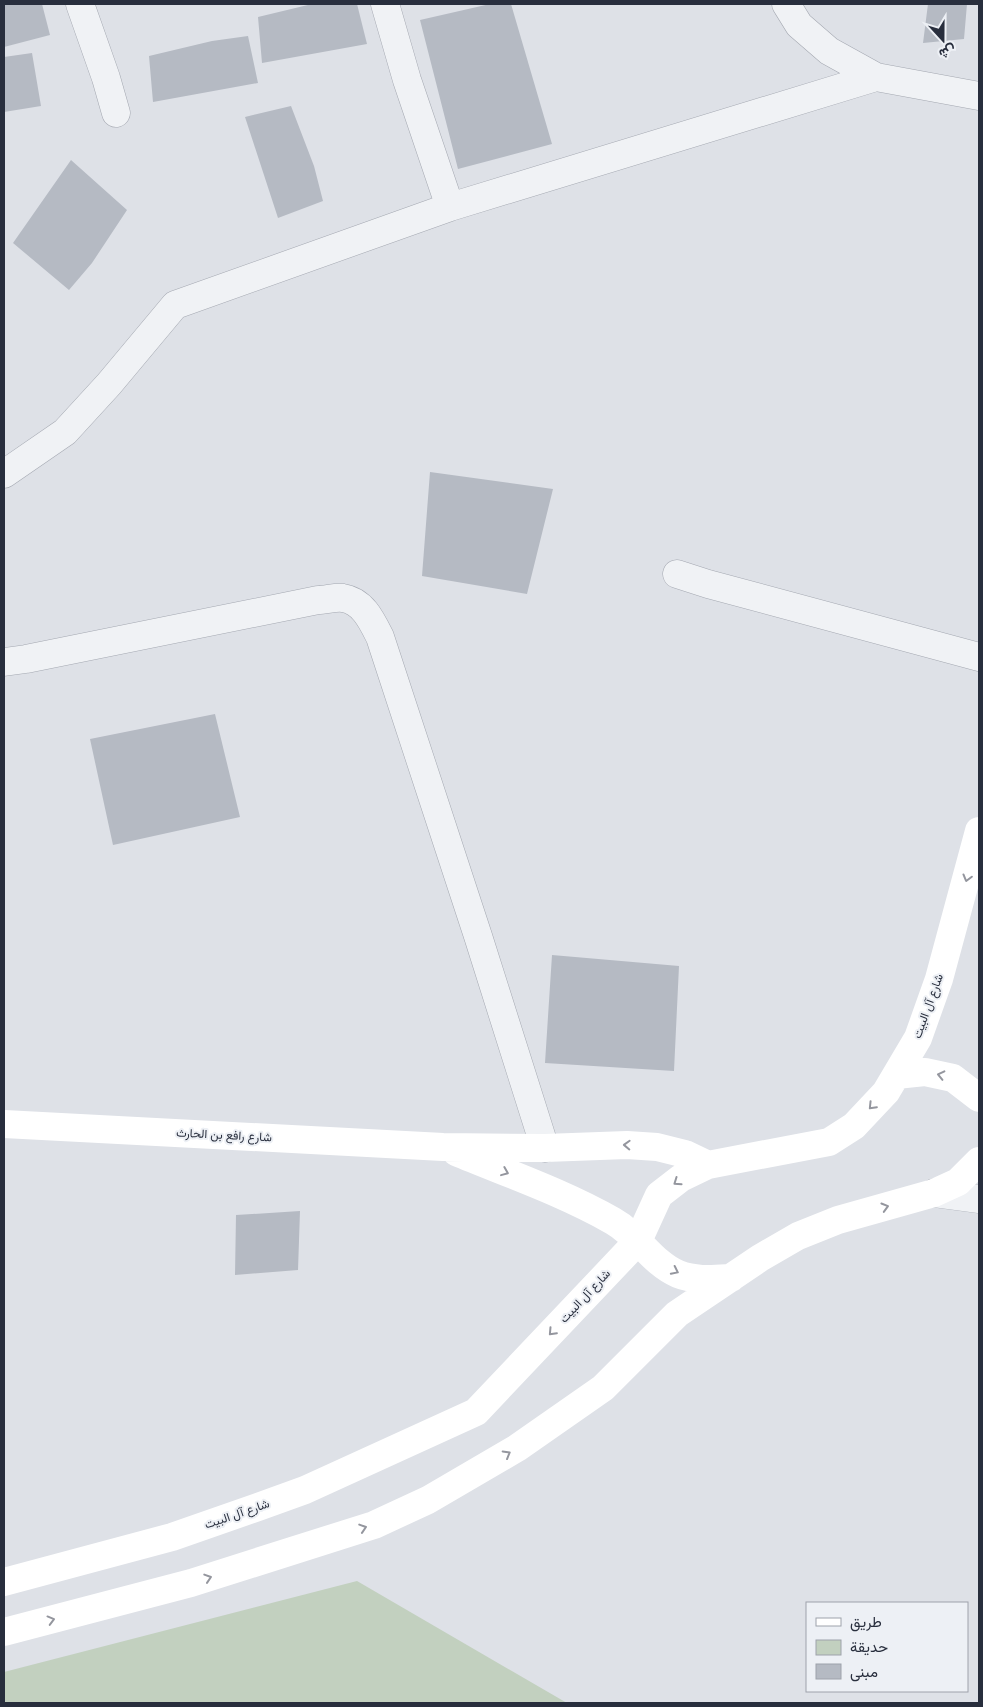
<svg xmlns="http://www.w3.org/2000/svg" width="983" height="1707" font-family="Poppins,Vazirmatn,sans-serif">
  <style>
    .green { fill: #c2d0bf }
    .building { fill: #b5bac3 }
    .lines { fill: none; stroke-linecap: round; stroke-linejoin: round }
    .street-casing { stroke: #a4a8b1; stroke-width: 29 }
    .street { stroke: #f0f2f5; stroke-width: 28 }
    .secondary { stroke: #fff; stroke-width: 28 }
    .oneway { stroke: #94969e }
    .labels { text-anchor: middle; stroke-width: 4; stroke-linejoin: round; paint-order: stroke }
    .street-label { font-size: 12px; fill: #282e3d; stroke: #edf0f5 }
  </style>
  <rect width="100%" height="100%" fill="#dee1e7"/>
  <path class="green" d="M357 1581 567 1703H4V1672Z"/>
  <path class="building" d="M4 4H42L50 35 4 47Z
    M312 4H357L367 44 262 63 258 17Z
    M490 4H511L552 144 458 169 420 20Z
    M928 4H967L964 39 923 43Z
    M248 36 258 83 153 102 149 56 212 41Z
    M32 53 41 106 4 112V57Z
    M291 106 314 166 323 201 278 218 245 117Z
    M71 160 127 210 92 263 69 290 13 243Z
    M430 472 553 489 527 594 422 576Z
    M215 714 240 817 113 845 90 739Z
    M552 955 679 966 674 1071 545 1063Z
    M300 1211 298 1270 235 1275 236 1215Z"/>
  <g class="lines">
    <defs>
      <path id="street" d="M80 4 106 78 116 113
        M385 4 407 80 450 207
        M786 4 799 25 829 51 876 77 979 96
        M4 474 65 432 109 384 175 305 450 207 876 77
        M677 574 708 584 979 657
        M4 662 26 659 318 600C326 600 335 597 343 598 363 601 372 621 380 637L478 936 545 1148
        M934 1193 979 1199"/>
    </defs>
    <use href="#street" class="street-casing"/>
    <use href="#street" class="street"/>
    <path class="secondary" d="M896 1075 925 1072 953 1078 979 1098
      M4 1124 443 1147 545 1148 627 1145 657 1147 685 1154 708 1165
      M456 1152C509 1174 564 1193 613 1221 638 1235 652 1263 678 1274 695 1281 714 1279 731 1278
      M4 1582 172 1537 258 1507 305 1490 476 1412 638 1241 659 1195 681 1178 708 1165 829 1142 854 1126 886 1092 918 1038 939 979 979 831
      M4 1632 191 1583 374 1525 428 1500 517 1448 603 1388 677 1314 760 1258 798 1236 838 1220 934 1193 958 1182 979 1161"/>
  </g>
  <defs><path id="oneway-chevron" d="M-2-3.5L2.5 0L-2 3.5" fill="none" stroke-width="1.6" stroke-linecap="round" stroke-linejoin="round" transform="scale(1.25)"/></defs>
  <g class="oneway">
    <use href="#oneway-chevron" transform="translate(967 878) rotate(105)"/>
    <use href="#oneway-chevron" transform="translate(941 1075) rotate(-167)"/>
    <use href="#oneway-chevron" transform="translate(872 1106) rotate(134)"/>
    <use href="#oneway-chevron" transform="translate(627 1145) rotate(-178)"/>
    <use href="#oneway-chevron" transform="translate(505 1172) rotate(22)"/>
    <use href="#oneway-chevron" transform="translate(677 1182) rotate(145)"/>
    <use href="#oneway-chevron" transform="translate(885 1207) rotate(-16)"/>
    <use href="#oneway-chevron" transform="translate(675 1271) rotate(26)"/>
    <use href="#oneway-chevron" transform="translate(552 1332) rotate(133)"/>
    <use href="#oneway-chevron" transform="translate(507 1454) rotate(-30)"/>
    <use href="#oneway-chevron" transform="translate(363 1528) rotate(-18)"/>
    <use href="#oneway-chevron" transform="translate(208 1578) rotate(-18)"/>
    <use href="#oneway-chevron" transform="translate(51 1620) rotate(-15)"/>
  </g>
  <g class="labels">
    <g class="street-label">
      <text transform="translate(928 1006) rotate(-70)" y="4">شارع آل البيت</text>
      <text transform="translate(224 1135) rotate(3)" y="4">شارع رافع بن الحارث</text>
      <text transform="translate(585 1296) rotate(-47)" y="4">شارع آل البيت</text>
      <text transform="translate(237 1514) rotate(-19)" y="4">شارع آل البيت</text>
    </g>
  </g>
  <rect width="983" height="1707" fill="none" stroke="#282e3d" stroke-width="10"/>
  <rect x="806" y="1602" width="162" height="90" fill="#edf0f5" stroke="#9ea2ab"/>
  <rect x="816" y="1618" width="25" height="8" fill="#ffffff" stroke="#9ea2ab"/>
  <text x="850" y="1627" font-size="15" fill="#282e3d">طريق</text>
  <rect x="816" y="1640" width="25" height="15" fill="#c2d0bf" stroke="#9ea2ab"/>
  <text x="850" y="1652" font-size="15" fill="#282e3d">حديقة</text>
  <rect x="816" y="1664" width="25" height="15" fill="#b5bac3" stroke="#9ea2ab"/>
  <text x="850" y="1677" font-size="15" fill="#282e3d">مبنى</text>
  <g transform="translate(943 40) rotate(159)" stroke="#edf0f5" stroke-width="4" paint-order="stroke">
  <path d="M0-4L9 19L0 12L-9 19Z" fill="#282e3d"/>
  <text y="-8" font-size="14" font-weight="bold" text-anchor="middle" fill="#282e3d">ش</text>
  </g>
</svg>
